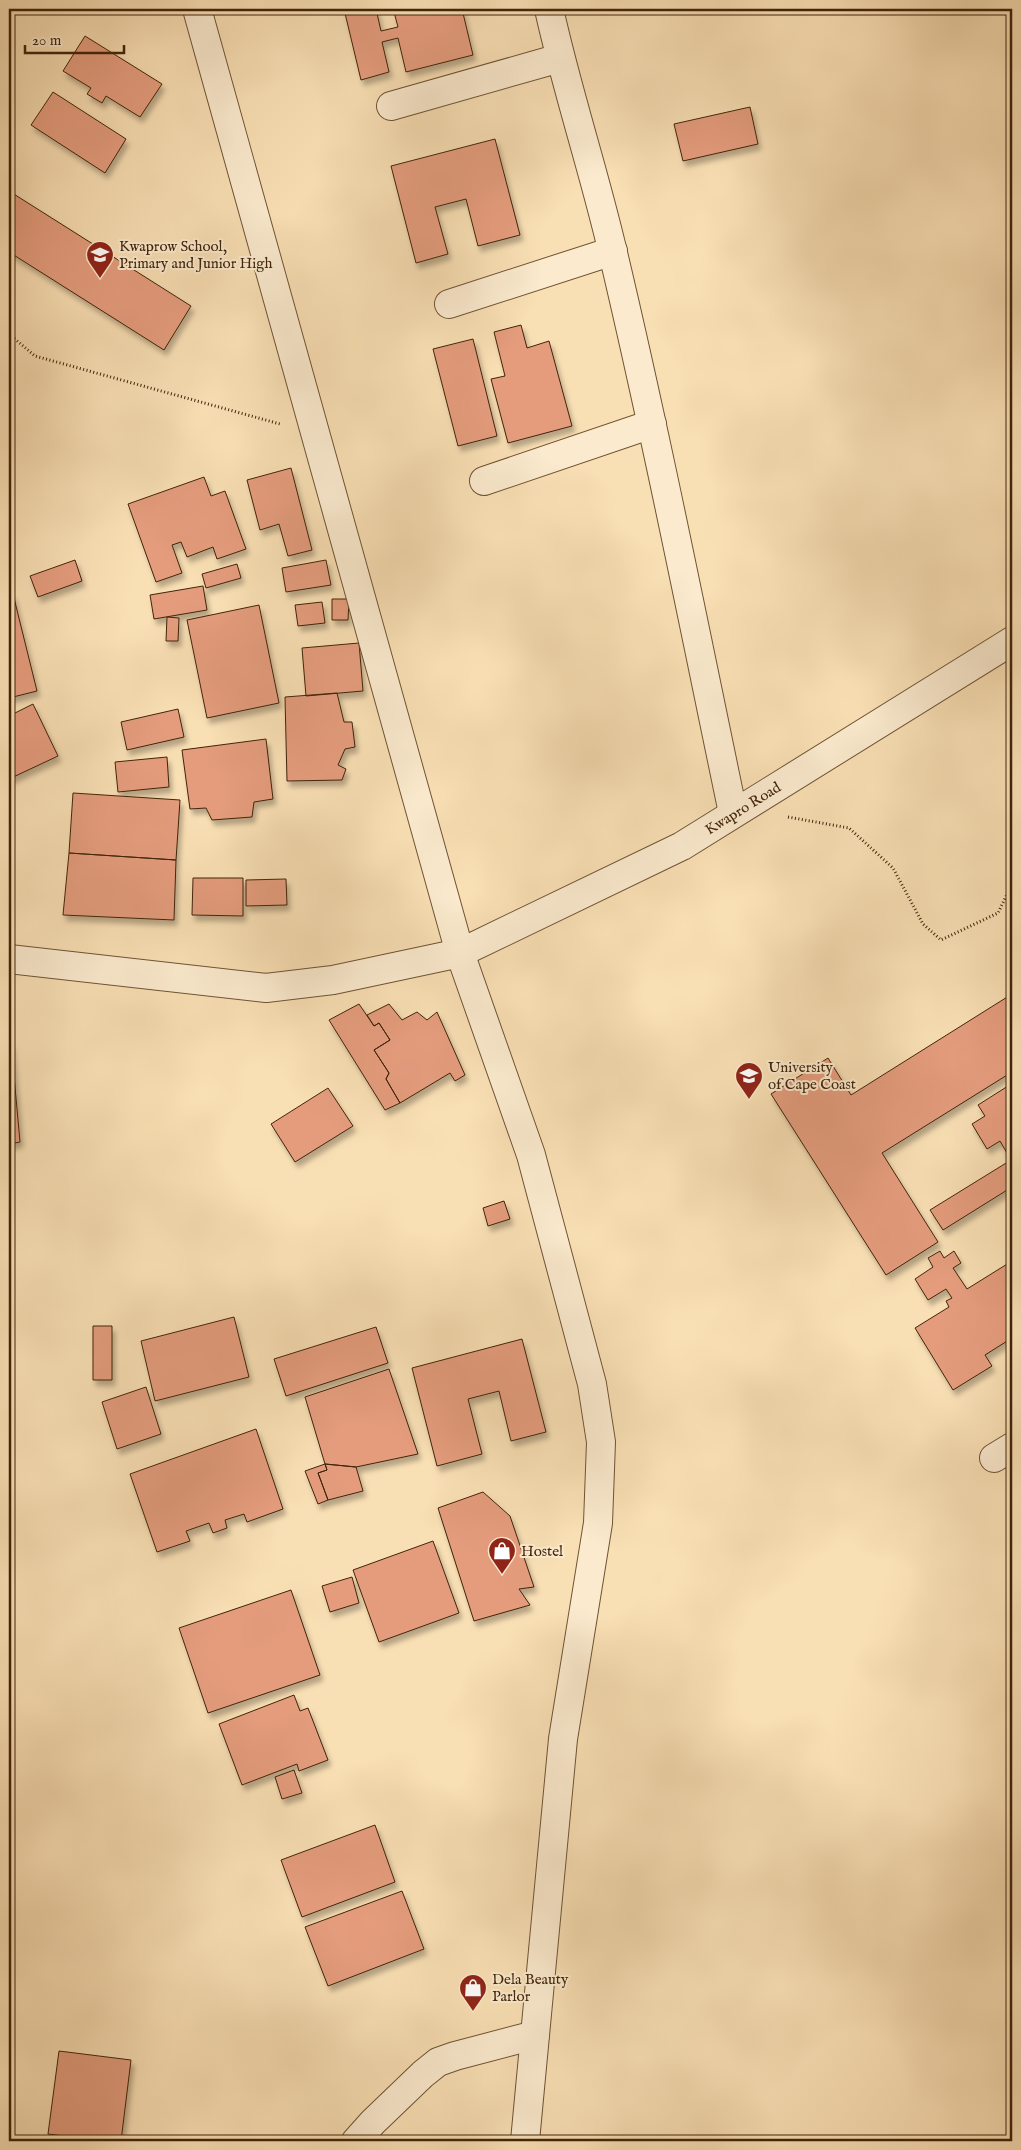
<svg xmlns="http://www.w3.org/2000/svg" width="1021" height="2150" font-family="'IM FELL English',serif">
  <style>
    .building { fill: #e49c7d; stroke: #41240a; filter: url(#shadow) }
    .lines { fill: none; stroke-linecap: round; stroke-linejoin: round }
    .minor-casing { stroke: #6f5334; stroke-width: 30 }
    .path { stroke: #41240a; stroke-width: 3; stroke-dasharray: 1 2.5; stroke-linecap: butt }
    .minor { stroke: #fbeace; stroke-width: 28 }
    .labels { text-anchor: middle; stroke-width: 4; stroke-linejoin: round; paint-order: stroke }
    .poi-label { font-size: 15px; fill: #41240a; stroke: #fbeace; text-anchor: start }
    .street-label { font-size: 15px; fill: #41240a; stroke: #fbeace }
  </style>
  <defs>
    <filter id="shadow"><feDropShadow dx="3" dy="5.5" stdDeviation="2.5" flood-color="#0004"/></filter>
  </defs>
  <rect width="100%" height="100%" fill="#f9dfb4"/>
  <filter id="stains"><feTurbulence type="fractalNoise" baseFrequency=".004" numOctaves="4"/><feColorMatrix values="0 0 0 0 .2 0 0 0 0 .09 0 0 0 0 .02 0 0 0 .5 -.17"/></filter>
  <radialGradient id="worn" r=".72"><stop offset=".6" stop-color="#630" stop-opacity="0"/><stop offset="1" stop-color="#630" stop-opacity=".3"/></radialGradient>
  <path class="building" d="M344 9H376L381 31 398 27 394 12 406 9H462L473 55 406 72 398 38 382 42 389 72 361 80Z
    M85 36 162 84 140 117 106 96 102 103 87 94 91 88 63 71Z
    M53 92 126 139 105 173 31 125Z
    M750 107 758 144 683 161 674 124Z
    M495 139 520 235 478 246 466 199 435 207 448 254 416 263 391 166Z
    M9 191 191 306 164 350 9 252Z
    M521 325 527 348 549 341 572 426 508 443 491 379 505 376 494 332Z
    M473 339 497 436 458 446 433 349Z
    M291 468 312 550 288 556 279 524 260 530 247 480Z
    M204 477 211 496 225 491 246 549 217 559 213 547 187 557 181 542 172 545 182 573 156 582 128 504Z
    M75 560 82 581 38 597 30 576Z
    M326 560 331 585 286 592 282 568Z
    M237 564 241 578 206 588 202 574Z
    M203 586 207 610 154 619 150 595Z
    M13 594 37 691 9 698V595Z
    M332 599H349L348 620H332Z
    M322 602 325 623 298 626 295 605Z
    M259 605 279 703 207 718 187 620Z
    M167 617 179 618 178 641H166Z
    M359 643 363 691 306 696 302 648Z
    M337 693 344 722H352L355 747 345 749 338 765 346 769 342 780 287 781 285 697Z
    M33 704 58 756 9 779V716Z
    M178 709 184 737 127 750 121 722Z
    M266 739 273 799 254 802 252 817 212 820 206 808 190 809 182 750Z
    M167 757 169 787 118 792 115 762Z
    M73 793 180 800 176 860 69 853Z
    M69 853 176 860 174 920 63 915Z
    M193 878H243V916L192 915Z
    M286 879 287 905 246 906V880Z
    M1012 994V1072L882 1153 938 1242 886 1275 771 1094 828 1058 851 1095Z
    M359 1004 374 1026 379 1023 390 1040 374 1050 389 1073 386 1079 400 1103 385 1110 329 1020Z
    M389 1004 402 1020 417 1012 427 1020 437 1012 465 1075 455 1081 450 1073 400 1103 386 1079 389 1073 374 1050 390 1040 379 1023 374 1026 367 1015Z
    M11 1043 20 1142 9 1144V1044Z
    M1008 1086 1012 1092V1187L943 1230 930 1210 1011 1160 1000 1141 987 1149 972 1124 985 1116 978 1105Z
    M328 1088 353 1126 295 1162 271 1124Z
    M504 1201 510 1219 488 1226 483 1208Z
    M940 1251 944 1258 954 1251 961 1263 953 1268 967 1289 1012 1261V1338L985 1355 992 1366 953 1390 915 1328 949 1307 946 1301 952 1298 946 1289 928 1300 915 1279 933 1267 928 1258Z
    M234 1317 249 1377 155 1401 141 1341Z
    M93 1326H112V1380H93Z
    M376 1327 388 1363 286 1396 274 1359Z
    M522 1339 546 1432 511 1441 499 1391 468 1399 482 1454 437 1466 412 1368Z
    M389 1369 418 1454 356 1467 325 1464 305 1397Z
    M146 1387 161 1434 117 1449 102 1402Z
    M256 1429 283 1509 247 1522 244 1514 225 1520 227 1528 213 1533 209 1523 186 1531 190 1541 157 1552 130 1474Z
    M325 1464 327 1470 318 1473 328 1500 318 1504 305 1471Z
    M325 1464 356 1467 363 1491 328 1500 318 1473 327 1470Z
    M483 1492 510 1516 534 1587 519 1589 530 1605 474 1621 438 1508Z
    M433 1541 459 1613 379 1642 353 1570Z
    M352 1577 359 1603 330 1612 322 1586Z
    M291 1590 320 1675 208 1713 179 1628Z
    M294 1695 300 1711 308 1708 328 1760 299 1771 297 1764 242 1785 219 1724Z
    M294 1770 302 1793 282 1799 275 1777Z
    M375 1825 395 1882 302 1917 281 1860Z
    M402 1891 424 1949 328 1986 305 1927Z
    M59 2051 131 2060 121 2141H105L48 2134Z"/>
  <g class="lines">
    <defs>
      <g id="minor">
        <path d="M197 9 460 953 531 1155 592 1384 601 1442 598 1523 563 1739 525 2141"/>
        <path d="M549 9C567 91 594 171 613 253 657 439 694 626 733 813"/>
        <path d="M391 106 560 58"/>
        <path d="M449 304 613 251"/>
        <path d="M484 481 652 424"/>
        <path id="s1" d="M9 959 266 988 333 980 460 953 682 846 1012 641"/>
        <path d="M994 1458 1012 1447"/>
        <path d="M356 2141 373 2122 423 2074 438 2062 455 2056 535 2035"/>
      </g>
    </defs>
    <use href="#minor" class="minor-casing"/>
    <path class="path" d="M9 334 35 356 280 424
      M788 817 849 828 893 868 923 924 941 940 998 913 1012 884"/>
    <use href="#minor" class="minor"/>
  </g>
  <defs>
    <symbol id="school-pin" viewBox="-11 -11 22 30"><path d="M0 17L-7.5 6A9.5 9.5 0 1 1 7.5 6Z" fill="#8f2418" stroke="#fbeace"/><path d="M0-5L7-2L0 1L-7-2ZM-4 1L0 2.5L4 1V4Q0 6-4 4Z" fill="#fff"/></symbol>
    <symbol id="university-pin" viewBox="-11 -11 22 30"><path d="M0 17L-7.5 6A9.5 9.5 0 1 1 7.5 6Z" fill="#8f2418" stroke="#fbeace"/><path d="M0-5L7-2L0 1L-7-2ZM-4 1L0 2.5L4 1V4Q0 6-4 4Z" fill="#fff"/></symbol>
    <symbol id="shop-pin" viewBox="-11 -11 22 30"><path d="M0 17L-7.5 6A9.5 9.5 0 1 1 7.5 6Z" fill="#8f2418" stroke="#fbeace"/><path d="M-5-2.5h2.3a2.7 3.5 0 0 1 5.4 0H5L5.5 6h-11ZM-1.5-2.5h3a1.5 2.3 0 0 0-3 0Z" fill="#fff"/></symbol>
  </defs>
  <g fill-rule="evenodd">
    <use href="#school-pin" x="84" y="239" width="32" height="43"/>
    <use href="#university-pin" x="733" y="1060" width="32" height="43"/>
    <use href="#shop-pin" x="486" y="1535" width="32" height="43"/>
    <use href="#shop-pin" x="457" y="1972" width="32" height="43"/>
  </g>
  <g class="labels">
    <g class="poi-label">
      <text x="119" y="251">Kwaprow School,<tspan x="119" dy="17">Primary and Junior High</tspan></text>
      <text x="768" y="1072">University<tspan x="768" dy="17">of Cape Coast</tspan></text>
      <text x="521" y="1556">Hostel</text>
      <text x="492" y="1984">Dela Beauty<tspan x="492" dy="17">Parlor</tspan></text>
    </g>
    <g class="street-label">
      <text dy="5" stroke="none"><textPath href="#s1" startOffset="774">Kwapro Road</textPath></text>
    </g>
  </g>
  <rect width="1021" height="2150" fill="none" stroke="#f9dfb4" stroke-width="30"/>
  <rect x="10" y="10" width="1001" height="2130" fill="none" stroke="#41240a" stroke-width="2.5"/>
  <rect x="15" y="15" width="991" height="2120" fill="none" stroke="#41240a"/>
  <path d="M25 45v8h99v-8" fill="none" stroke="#41240a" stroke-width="2.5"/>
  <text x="32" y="45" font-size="15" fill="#41240a" stroke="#fbeace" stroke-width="4" paint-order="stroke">20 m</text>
  <rect width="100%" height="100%" filter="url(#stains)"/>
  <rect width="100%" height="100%" fill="url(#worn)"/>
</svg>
